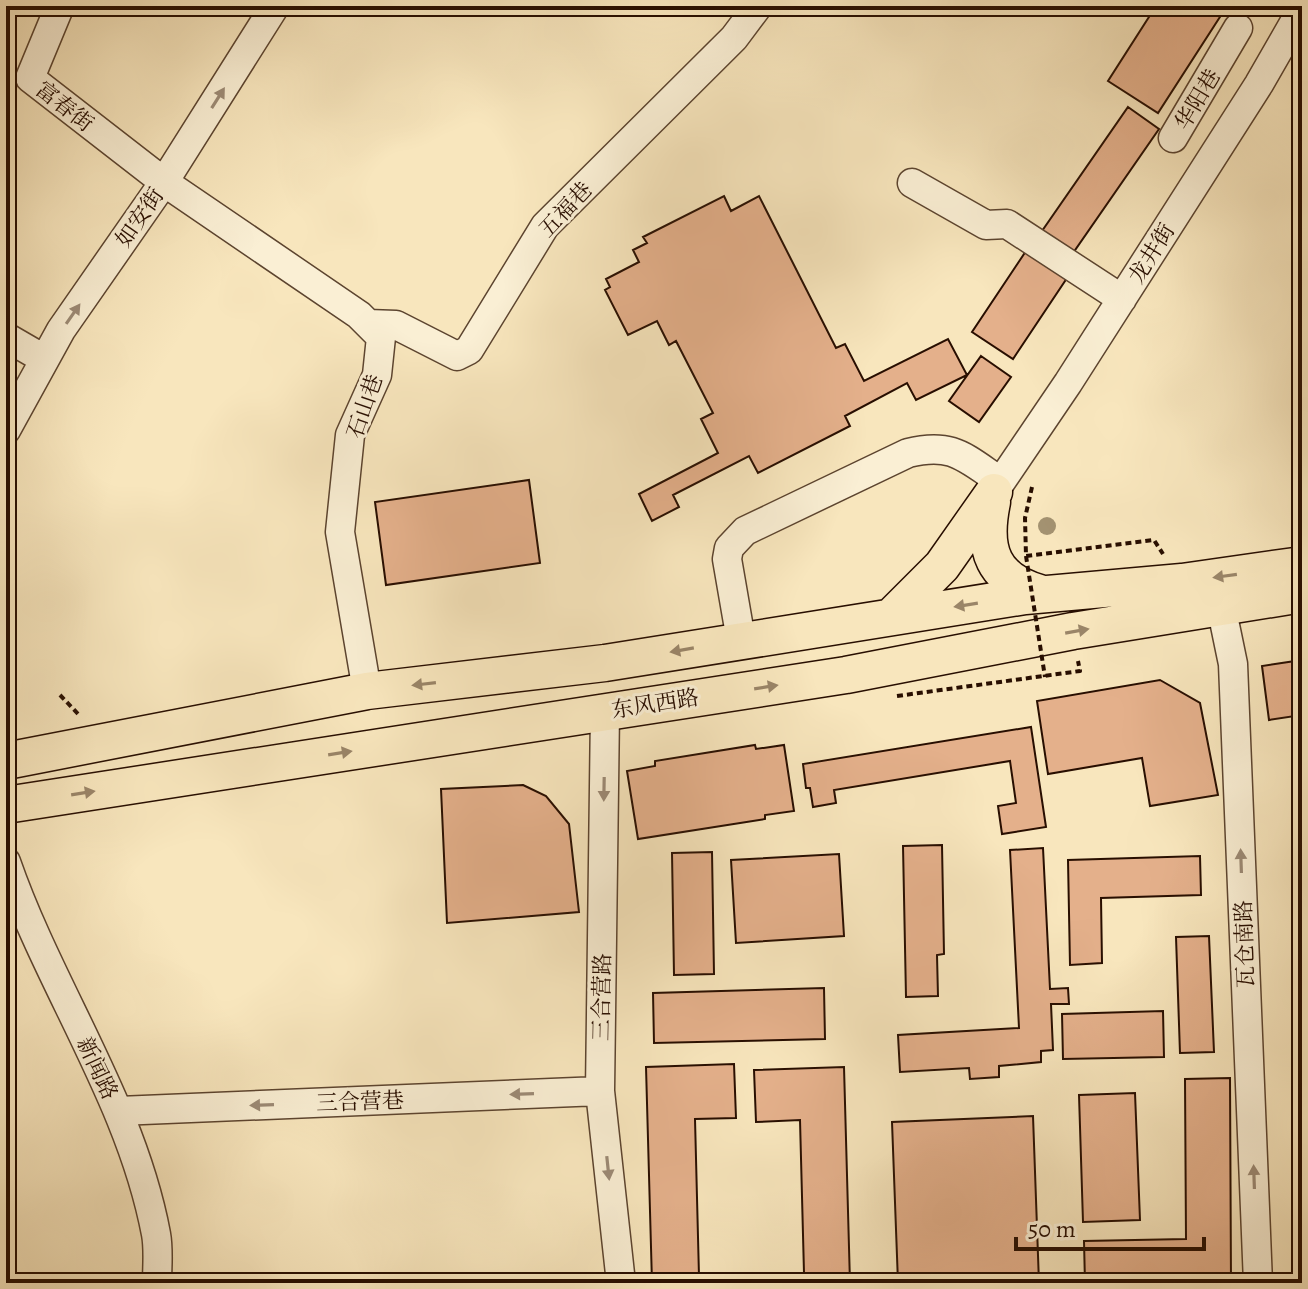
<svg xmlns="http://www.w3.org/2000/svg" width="1308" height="1289" font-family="Alegreya,'Noto Serif SC',serif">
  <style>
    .building { fill: #e4b08b; stroke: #280e00; stroke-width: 2 }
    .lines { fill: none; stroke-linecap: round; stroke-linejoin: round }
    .minor-casing { stroke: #5c442f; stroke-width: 31 }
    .major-casing { stroke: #280e00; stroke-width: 39 }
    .path { stroke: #280e00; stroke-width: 4; stroke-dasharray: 6 4; stroke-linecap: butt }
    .minor { stroke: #faefd4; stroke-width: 28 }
    .major { stroke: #f8e6bd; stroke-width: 36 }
    .path-bridge { stroke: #280e00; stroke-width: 4; stroke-dasharray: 6 4; stroke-linecap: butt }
    .tree { fill: #a39271 }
    .oneway { fill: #9c8a75 }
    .oneway2 { fill: #9a8568 }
    .labels { text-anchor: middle; stroke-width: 6; stroke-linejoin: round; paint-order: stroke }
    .street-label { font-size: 22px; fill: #280e00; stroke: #faefd4 }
  </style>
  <rect width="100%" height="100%" fill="#f8e6bd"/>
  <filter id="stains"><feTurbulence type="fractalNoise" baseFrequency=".0025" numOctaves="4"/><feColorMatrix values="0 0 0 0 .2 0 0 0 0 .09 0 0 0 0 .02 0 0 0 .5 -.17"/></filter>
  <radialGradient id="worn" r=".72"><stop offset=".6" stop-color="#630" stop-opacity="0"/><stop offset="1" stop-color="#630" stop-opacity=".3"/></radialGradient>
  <path class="building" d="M1156 6H1227L1158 113 1108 81Z
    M1128 107 1159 129 1073 253 1042 231Z
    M724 196 731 211 759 196 836 348 845 344 864 381 948 339 967 375 916 400 907 383 845 416 850 426 758 473 749 456 673 495 679 507 652 521 639 494 718 453 701 419 713 413 676 341 669 345 657 321 628 335 605 290 610 287 606 279 639 262 633 250 647 243 643 237Z
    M1030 245 1071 272 1013 359 972 332Z
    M981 356 1011 377 979 422 949 401Z
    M529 480 540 563 386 585 375 502Z
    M1302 660V715L1269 720 1262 666Z
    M1160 680 1200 703 1218 795 1150 806 1142 758 1048 774 1037 701Z
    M1031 727 1046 827 1002 834 998 806 1016 803 1010 761 834 790 836 803 813 807 810 788H806L803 764Z
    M755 745 756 749 784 745 794 811 765 815V819L638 839 627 771 655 766V761Z
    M523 785 546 796 569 824 579 912 447 923 441 789Z
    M942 845 944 954 937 955 938 996 906 997 903 846Z
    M1043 848 1050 989 1068 988 1069 1004H1051L1053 1050 1041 1051V1062L999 1066V1077L970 1079 969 1068 900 1072 898 1035 1019 1028 1010 850Z
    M712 852 714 974 674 975 672 853Z
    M839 854 844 936 736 943 731 860Z
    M1200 856 1201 895 1101 898 1102 963 1070 965 1068 860Z
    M1209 936 1214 1052 1180 1053 1176 937Z
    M824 988 825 1039 654 1043 653 993Z
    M1163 1011 1164 1057 1063 1059 1062 1014Z
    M734 1064 736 1118 695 1119 699 1276H714V1283H652L646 1067Z
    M844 1067 850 1283H729V1276L804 1273 800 1120 756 1122 754 1070Z
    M1230 1078 1231 1283H1085L1084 1241 1186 1239 1185 1079Z
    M1135 1093 1140 1220 1083 1222 1079 1095Z
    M1033 1116 1039 1283H898L892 1122Z"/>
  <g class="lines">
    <defs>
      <path id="minor" d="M56 6 59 8 30 78 164 182 359 315 381 337 377 375 350 435 340 532 367 691
        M1173 138 1238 28
        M912 183 986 225 1007 224 1122 299
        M368 324 396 325 457 356 469 350 545 226 734 38 758 6
        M6 337 44 359
        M6 430 61 330 164 182 275 6
        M994 492 1068 383 1259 84 1302 9
        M1221 606 1233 664 1258 1283
        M741 640 727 559 729 548 745 531 908 453C952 442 964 457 1000 481
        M605 711 600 1091 621 1283
        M6 862C50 989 131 1101 156 1234 159 1250 157 1267 157 1283
        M119 1111 600 1091"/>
      <path id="major" d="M992 502C982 550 992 580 1043 594
        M892 616 942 566 994 492
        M6 761 367 691 605 663 1025 596 1182 582 1302 565
        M6 805 846 675 1073 631 1302 594"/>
    </defs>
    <use href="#minor" class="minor-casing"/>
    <use href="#major" class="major-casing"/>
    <path class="path" d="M1032 487 1025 518 1026 556 1154 540 1163 554
      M60 695 80 716
      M897 696 1080 671 1078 661"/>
    <use href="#minor" class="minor"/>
    <use href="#major" class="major"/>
    <path class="path-bridge" d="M1026 556 1045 677"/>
  </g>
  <circle class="tree" cx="1047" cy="526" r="9"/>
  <defs><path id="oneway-solid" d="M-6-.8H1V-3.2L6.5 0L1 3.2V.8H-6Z" transform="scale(2)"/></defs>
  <g class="oneway">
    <use href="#oneway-solid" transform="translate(218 98) rotate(-58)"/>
    <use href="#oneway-solid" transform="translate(73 314) rotate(-55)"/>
    <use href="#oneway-solid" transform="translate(604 789) rotate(91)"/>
    <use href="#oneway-solid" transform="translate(1241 861) rotate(-92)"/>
    <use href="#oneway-solid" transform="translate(522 1094) rotate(178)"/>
    <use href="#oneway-solid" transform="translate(262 1105) rotate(178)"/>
    <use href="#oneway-solid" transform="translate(608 1168) rotate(84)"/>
    <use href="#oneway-solid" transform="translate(1254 1177) rotate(-92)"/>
  </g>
  <g class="oneway2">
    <use href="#oneway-solid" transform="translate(1225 576) rotate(172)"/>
    <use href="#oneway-solid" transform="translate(966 605) rotate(171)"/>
    <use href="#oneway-solid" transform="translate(1077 631) rotate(-10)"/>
    <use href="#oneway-solid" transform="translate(682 650) rotate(170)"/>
    <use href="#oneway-solid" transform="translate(424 684) rotate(173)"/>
    <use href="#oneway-solid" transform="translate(766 687) rotate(-9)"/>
    <use href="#oneway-solid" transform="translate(340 753) rotate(-9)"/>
    <use href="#oneway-solid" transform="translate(83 793) rotate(-9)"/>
  </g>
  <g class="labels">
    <g class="street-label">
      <text transform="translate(1197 99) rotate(-59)" y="8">华阳巷</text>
      <text transform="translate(65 106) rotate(38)" y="8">富春街</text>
      <text transform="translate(565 209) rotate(-47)" y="8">五福巷</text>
      <text transform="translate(139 217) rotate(-55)" y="8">如安街</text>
      <text transform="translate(1151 253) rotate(-58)" y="8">龙井街</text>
      <text transform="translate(364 406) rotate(-71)" y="8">石山巷</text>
      <text transform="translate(655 703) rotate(-9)" y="8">东风西路</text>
      <text transform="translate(1244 944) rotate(-92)" y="8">瓦仓南路</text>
      <text transform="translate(601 997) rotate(-89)" y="8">三合营路</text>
      <text transform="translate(98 1068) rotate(65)" y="8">新闻路</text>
      <text transform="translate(360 1101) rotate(-2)" y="8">三合营巷</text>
    </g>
  </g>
  <rect width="1308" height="1289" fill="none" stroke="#f8e6bd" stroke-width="32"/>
  <rect x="8" y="8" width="1292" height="1273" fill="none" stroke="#280e00" stroke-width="4"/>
  <rect x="16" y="16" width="1276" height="1257" fill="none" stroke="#280e00" stroke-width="2"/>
  <path d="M1016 1237v12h188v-12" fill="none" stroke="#280e00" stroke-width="4"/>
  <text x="1028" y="1237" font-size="24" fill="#280e00" stroke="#faefd4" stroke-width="6" paint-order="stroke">50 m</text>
  <rect width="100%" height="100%" filter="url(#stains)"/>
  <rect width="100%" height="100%" fill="url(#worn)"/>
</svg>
